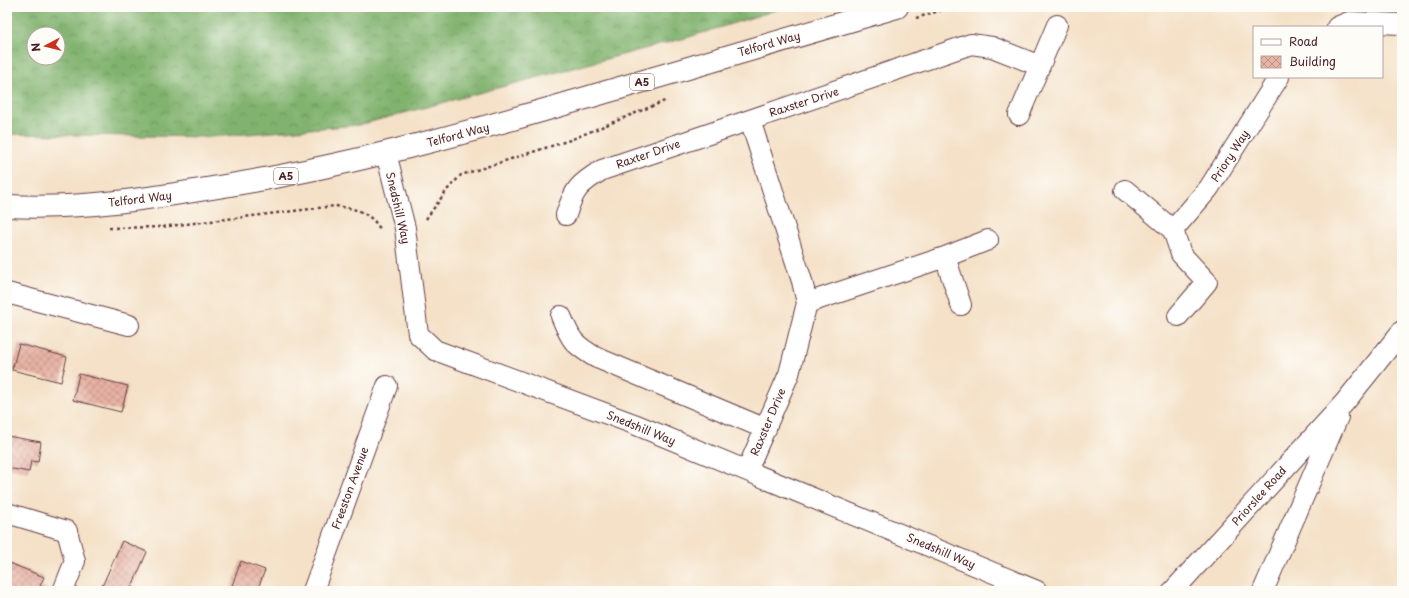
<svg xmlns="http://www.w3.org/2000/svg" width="1409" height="598" font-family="'Playpen Sans',sans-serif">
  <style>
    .forest { fill: url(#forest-crowns); stroke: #66694c; fill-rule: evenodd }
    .building { fill: url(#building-cross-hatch) }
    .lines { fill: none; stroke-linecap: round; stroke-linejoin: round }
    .minor-casing { stroke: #643c42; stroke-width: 22 }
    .primary-casing { stroke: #643c42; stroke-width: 24 }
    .path { stroke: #643c42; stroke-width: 2.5; stroke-dasharray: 3 3; stroke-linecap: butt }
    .minor { stroke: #fff; stroke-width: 20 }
    .primary { stroke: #fff; stroke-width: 22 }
    .labels { text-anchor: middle; stroke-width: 4; stroke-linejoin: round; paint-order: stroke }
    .shield { fill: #fdfcf7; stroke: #806168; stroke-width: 1 }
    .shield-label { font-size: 10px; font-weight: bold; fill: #4a1f2b }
    .street-label { font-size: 11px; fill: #4a1f2b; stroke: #fdfcf7 }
  </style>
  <defs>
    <pattern id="forest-crowns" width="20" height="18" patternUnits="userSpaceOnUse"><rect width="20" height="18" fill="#81b36e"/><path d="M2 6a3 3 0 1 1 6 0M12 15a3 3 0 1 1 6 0" fill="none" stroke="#6c915b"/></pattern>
    <pattern id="building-cross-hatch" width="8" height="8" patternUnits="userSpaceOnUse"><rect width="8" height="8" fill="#e8b3a5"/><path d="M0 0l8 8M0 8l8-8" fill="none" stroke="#be9187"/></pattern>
  </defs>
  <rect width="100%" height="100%" fill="#fdfcf7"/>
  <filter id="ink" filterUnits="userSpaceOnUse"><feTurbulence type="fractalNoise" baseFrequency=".025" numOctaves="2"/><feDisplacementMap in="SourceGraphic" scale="8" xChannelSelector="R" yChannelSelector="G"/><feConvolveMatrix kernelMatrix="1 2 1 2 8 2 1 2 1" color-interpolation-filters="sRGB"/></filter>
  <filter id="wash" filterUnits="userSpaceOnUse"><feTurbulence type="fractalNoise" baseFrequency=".012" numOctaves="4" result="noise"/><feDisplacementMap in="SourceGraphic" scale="16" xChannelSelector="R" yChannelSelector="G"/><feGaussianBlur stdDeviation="0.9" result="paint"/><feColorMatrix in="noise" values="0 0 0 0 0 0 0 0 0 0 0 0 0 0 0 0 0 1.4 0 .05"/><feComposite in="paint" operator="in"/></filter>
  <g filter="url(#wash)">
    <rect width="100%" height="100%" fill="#f4e1c7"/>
    <path class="forest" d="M7 7H786L689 37 359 125 210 137 7 134ZM34 34H58V58H34Z"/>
    <g id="blocks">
      <path class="building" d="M19 344 67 357 61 382 12 370Z
        M79 374 128 386 121 412 73 400Z
        M7 436 41 442 38 462 31 461 29 472 7 468Z
        M122 541 147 552 130 591H100Z
        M241 561 265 570 257 591H230Z
        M7 562 44 577 40 586 47 589 46 591H7Z"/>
    </g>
  </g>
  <g filter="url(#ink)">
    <use href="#blocks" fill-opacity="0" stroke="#643c42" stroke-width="1"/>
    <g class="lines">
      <defs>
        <path id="minor" d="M1337 27 1349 22 1402 24
          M1019 115 1057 25
          M386 153 405 228 418 334 435 350 634 424 1037 591
          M1125 190 1173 230 1181 254 1207 282 1178 316
          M566 215C574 189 579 184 602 170L750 120
          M1173 230 1209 188 1279 77
          M945 257 961 305
          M7 293 129 325
          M807 303 945 257 988 240
          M561 316C571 340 572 343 595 357L766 429
          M747 470 789 374 807 303 802 281 750 120 971 44 992 47 1040 66
          M7 513 67 531 75 561 63 591
          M313 591 387 386
          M1173 591 1345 402 1402 331
          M1263 591 1338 417"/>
        <path id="primary" d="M7 206C84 210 160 197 236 184 361 163 484 128 606 92 703 64 800 35 897 7"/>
      </defs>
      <use href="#minor" class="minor-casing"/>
      <use href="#primary" class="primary-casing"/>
      <path class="path" d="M916 18 952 7
        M426 219 447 190 461 175 570 140 667 100
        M109 228 161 227 335 206C350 208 362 209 374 221 377 224 379 228 382 230"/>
      <use href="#minor" class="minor"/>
      <use href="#primary" class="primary"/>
    </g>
  </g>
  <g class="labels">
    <g class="shield">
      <rect x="630" y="74" width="24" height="16" rx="3"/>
      <rect x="274" y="168" width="24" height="16" rx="3"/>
    </g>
    <g class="shield-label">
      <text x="642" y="86">A5</text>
      <text x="286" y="180">A5</text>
    </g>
    <g class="street-label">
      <text transform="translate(769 44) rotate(-16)" y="4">Telford Way</text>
      <text transform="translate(804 102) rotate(-18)" y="4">Raxster Drive</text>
      <text transform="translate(458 135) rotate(-15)" y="4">Telford Way</text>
      <text transform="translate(648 154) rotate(-19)" y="4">Raxter Drive</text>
      <text transform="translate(1230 156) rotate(-57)" y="4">Priory Way</text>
      <text transform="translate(140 199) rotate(-7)" y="4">Telford Way</text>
      <text transform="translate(398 208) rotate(77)" y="4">Snedshill Way</text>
      <text transform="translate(768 422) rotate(-67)" y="4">Raxster Drive</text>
      <text transform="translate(641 428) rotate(22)" y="4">Snedshill Way</text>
      <text transform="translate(350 488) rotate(-70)" y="4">Freeston Avenue</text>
      <text transform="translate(1259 496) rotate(-48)" y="4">Priorslee Road</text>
      <text transform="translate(941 551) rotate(23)" y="4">Snedshill Way</text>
    </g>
  </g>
  <rect width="1409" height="598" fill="none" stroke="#fdfcf7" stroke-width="24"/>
  <rect x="1253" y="26" width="130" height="52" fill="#fdfcf7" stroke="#b5a4a5"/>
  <rect x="1261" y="39" width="20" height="6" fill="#ffffff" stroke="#b5a4a5"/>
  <text x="1289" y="46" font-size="12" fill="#4a1f2b">Road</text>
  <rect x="1261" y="56" width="20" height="12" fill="url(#building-cross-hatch)" stroke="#b5a4a5"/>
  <text x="1289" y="66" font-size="12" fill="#4a1f2b">Building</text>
  <g transform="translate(46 46) rotate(263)"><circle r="19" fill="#fdfcf7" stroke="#b5a4a5"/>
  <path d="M0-3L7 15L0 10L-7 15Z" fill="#c8321e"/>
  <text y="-6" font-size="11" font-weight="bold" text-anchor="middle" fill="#4a1f2b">N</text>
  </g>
</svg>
